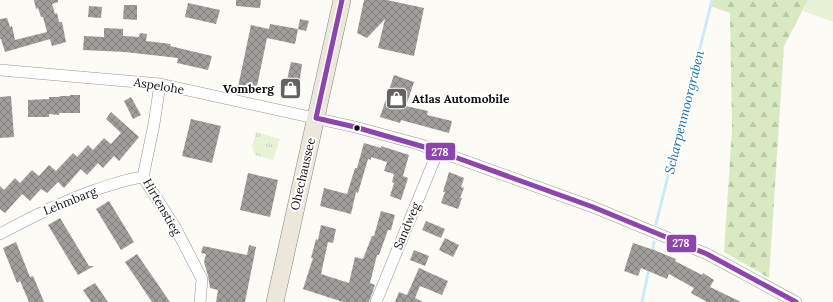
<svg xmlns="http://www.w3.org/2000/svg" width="833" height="302" font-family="Lora,serif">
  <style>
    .grass { fill: #e8f2d6 }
    .forest { fill: url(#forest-firs) }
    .park { fill: url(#park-tufts) }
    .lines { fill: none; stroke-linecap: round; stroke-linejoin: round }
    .stream { stroke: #cceaf7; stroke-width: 3 }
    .building { fill: url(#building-cross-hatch) }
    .street-casing { stroke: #969694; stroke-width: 12 }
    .primary-casing { stroke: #848381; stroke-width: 18 }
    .street { stroke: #fffefe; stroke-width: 11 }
    .primary { stroke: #ede7db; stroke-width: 17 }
    .bus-1-casing { stroke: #fff; stroke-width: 8 }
    .bus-1 { stroke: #8e44ad; stroke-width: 5 }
    .bus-dot { fill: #101010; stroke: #fff; stroke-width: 1.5 }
    .labels { text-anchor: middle; stroke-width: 4; stroke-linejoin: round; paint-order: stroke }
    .street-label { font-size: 12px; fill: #101010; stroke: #fff }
    .poi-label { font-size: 12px; font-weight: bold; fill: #101010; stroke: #fff; text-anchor: end }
    .water-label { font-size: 13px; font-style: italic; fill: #156fa6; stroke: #fff }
    .line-badge { stroke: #fff; stroke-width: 1.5 }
    .badge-label { font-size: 11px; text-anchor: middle; font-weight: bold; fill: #fff }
  </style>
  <defs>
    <pattern id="forest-firs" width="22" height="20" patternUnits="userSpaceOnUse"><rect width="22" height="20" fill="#d9eac3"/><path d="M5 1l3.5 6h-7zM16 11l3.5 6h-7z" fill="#b9c8a6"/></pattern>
    <pattern id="park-tufts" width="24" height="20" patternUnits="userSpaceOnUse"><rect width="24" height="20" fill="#e8f2d6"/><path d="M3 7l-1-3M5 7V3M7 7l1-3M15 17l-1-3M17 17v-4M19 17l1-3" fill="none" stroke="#c6ceb7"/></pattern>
    <pattern id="building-cross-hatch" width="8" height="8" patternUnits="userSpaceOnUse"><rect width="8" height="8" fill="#a09e9b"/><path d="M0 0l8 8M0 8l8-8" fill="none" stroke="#817f7d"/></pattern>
  </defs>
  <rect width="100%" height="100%" fill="#fcfbf6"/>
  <path class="grass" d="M808 0H833V22L803 11Z"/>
  <path class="forest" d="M712 0H808L784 46 769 278 724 252 732 129 730 13 710 6Z"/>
  <path class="park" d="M256 132 280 139 273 160 255 155 252 147Z"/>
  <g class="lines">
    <path class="stream" d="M656 224 712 0
      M652 253 654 242
      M642 302 649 268"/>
  </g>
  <path class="building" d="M34 0H58V2L52 4 55 14 57 13 59 22H62L66 42 52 46 50 39 5 52 1 39H0V19L7 18 10 27 12 26 15 40 47 32 43 17H41L38 8 36 9Z
    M236 0H261L260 8 236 6Z
    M364 0H387L424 8 414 56 378 48 385 19 367 38 357 33Z
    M188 3 220 10 216 24 185 17Z
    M124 5H137V20L123 19Z
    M89 6 102 7 101 18 88 17Z
    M300 19 309 21 306 31 298 29Z
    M270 24 298 29 295 44 267 38 256 91 238 87 251 25 269 29Z
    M104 28 123 29V36L139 37 140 33 147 34 146 41 171 44 170 46 212 56 208 70 177 63 178 58 125 52 83 50 84 36 104 37Z
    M291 62 302 64 297 98 280 96 283 80H287Z
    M394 75 414 82 406 106 428 111 427 115 452 121 449 133 401 120 400 123 380 117Z
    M70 95H80V113H59V115L49 114V117H28V100L49 99V97H59L60 96H70Z
    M11 96 14 137 0 138V97Z
    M131 97 141 115 133 119 124 101Z
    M111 112 139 137 119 161 114 156 103 168 98 163 87 175 81 169 64 188 58 182 47 193 41 189 30 201 22 194 5 213 0 209V186L4 190 15 178 20 183 32 170 39 176 49 165 56 171 73 153 77 157 88 145 93 150 104 138 111 144 121 133 106 119Z
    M191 119 221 126 212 163 182 156Z
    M364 143 381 148V146L409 155 403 176 408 178 401 200 390 196 394 183 392 182 394 174 384 171 387 162 371 157V160L368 159 358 193 356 192 351 214 320 206 324 188 347 194 355 168H357Z
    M449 172 464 178 461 187 464 188 460 198H462L458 209 441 203 445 192H443Z
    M248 173 278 180 270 217 240 210Z
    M109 201 134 242 121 250 96 209Z
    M381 211 395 215 391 230H388L379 255H377L370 283 375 285 369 302H343L303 289 313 258H311L316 239 318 240 321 225 336 229 333 243 328 242 321 274 349 283 355 257 363 259 372 236H374Z
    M60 218 89 266H94L78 275 48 225Z
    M426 221 445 229 441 238 422 230Z
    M445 238 459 245 453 257 439 250Z
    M16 242 30 277 33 276 44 302H29L20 281 17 283 3 248Z
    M633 243 654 250 676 259 675 261 702 275 703 273 714 280 710 287 741 302H707L691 293 694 288 669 274 667 279 641 268 638 276 624 271Z
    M249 245 256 247 245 302H216L218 290 210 288 208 276 204 262 206 254 201 253 203 246 247 255Z
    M414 250 429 256 425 266 410 260Z
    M137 254 170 302H152L125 262Z
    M419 268 448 281 442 295 420 286 415 298 423 302H395L399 292 407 295Z
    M95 283 108 302H91L83 290Z"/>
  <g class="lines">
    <defs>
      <path id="street" d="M0 70 160 84 355 127 418 144 593 207 707 254 796 302
        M160 84 154 124 143 177 175 227 202 279 200 302
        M0 234C31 217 62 202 95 190 111 185 126 179 143 177
        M376 302 438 151"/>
      <path id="primary" d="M275 302 342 0"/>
    </defs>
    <use href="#street" class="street-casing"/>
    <use href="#primary" class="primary-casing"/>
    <use href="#street" class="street"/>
    <use href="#primary" class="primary"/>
    <defs>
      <path id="bus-1" d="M316 118 355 127 438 151 593 207 707 254 796 302
        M316 118 342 0"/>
    </defs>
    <use href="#bus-1" class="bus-1-casing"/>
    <use href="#bus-1" class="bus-1"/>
  </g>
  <defs>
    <symbol id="shop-square" viewBox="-11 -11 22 22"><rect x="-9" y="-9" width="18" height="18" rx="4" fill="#636260" stroke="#fff"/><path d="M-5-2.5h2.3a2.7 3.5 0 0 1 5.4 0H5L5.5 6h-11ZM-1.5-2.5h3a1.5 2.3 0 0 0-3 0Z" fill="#fff"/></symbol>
  </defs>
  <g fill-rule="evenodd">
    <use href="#shop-square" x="278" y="76" width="25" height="25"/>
    <use href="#shop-square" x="384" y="86" width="25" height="25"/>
  </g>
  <circle class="bus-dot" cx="357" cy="128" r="3.5"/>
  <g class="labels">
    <g class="street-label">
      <text transform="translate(159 86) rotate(9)" y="4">Aspelohe</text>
      <text transform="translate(303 174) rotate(-77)" y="4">Ohechaussee</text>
      <text transform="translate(70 201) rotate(-22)" y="4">Lehmbarg</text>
      <text transform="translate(162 207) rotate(60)" y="4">Hirtenstieg</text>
      <text transform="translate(407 226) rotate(-67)" y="4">Sandweg</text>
    </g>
    <g class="poi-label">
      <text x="274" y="93">Vomberg</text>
      <text x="412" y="103" text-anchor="start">Atlas Automobile</text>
    </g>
    <g class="water-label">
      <text transform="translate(684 112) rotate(-76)" y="5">Scharpenmoorgraben</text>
    </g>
  </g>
  <g class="line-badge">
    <rect x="425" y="142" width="31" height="19" rx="4" fill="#8e44ad"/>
    <rect x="666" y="234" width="31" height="19" rx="4" fill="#8e44ad"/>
  </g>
  <g class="badge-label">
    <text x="440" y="156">278</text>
    <text x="681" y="247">278</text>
  </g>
</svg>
